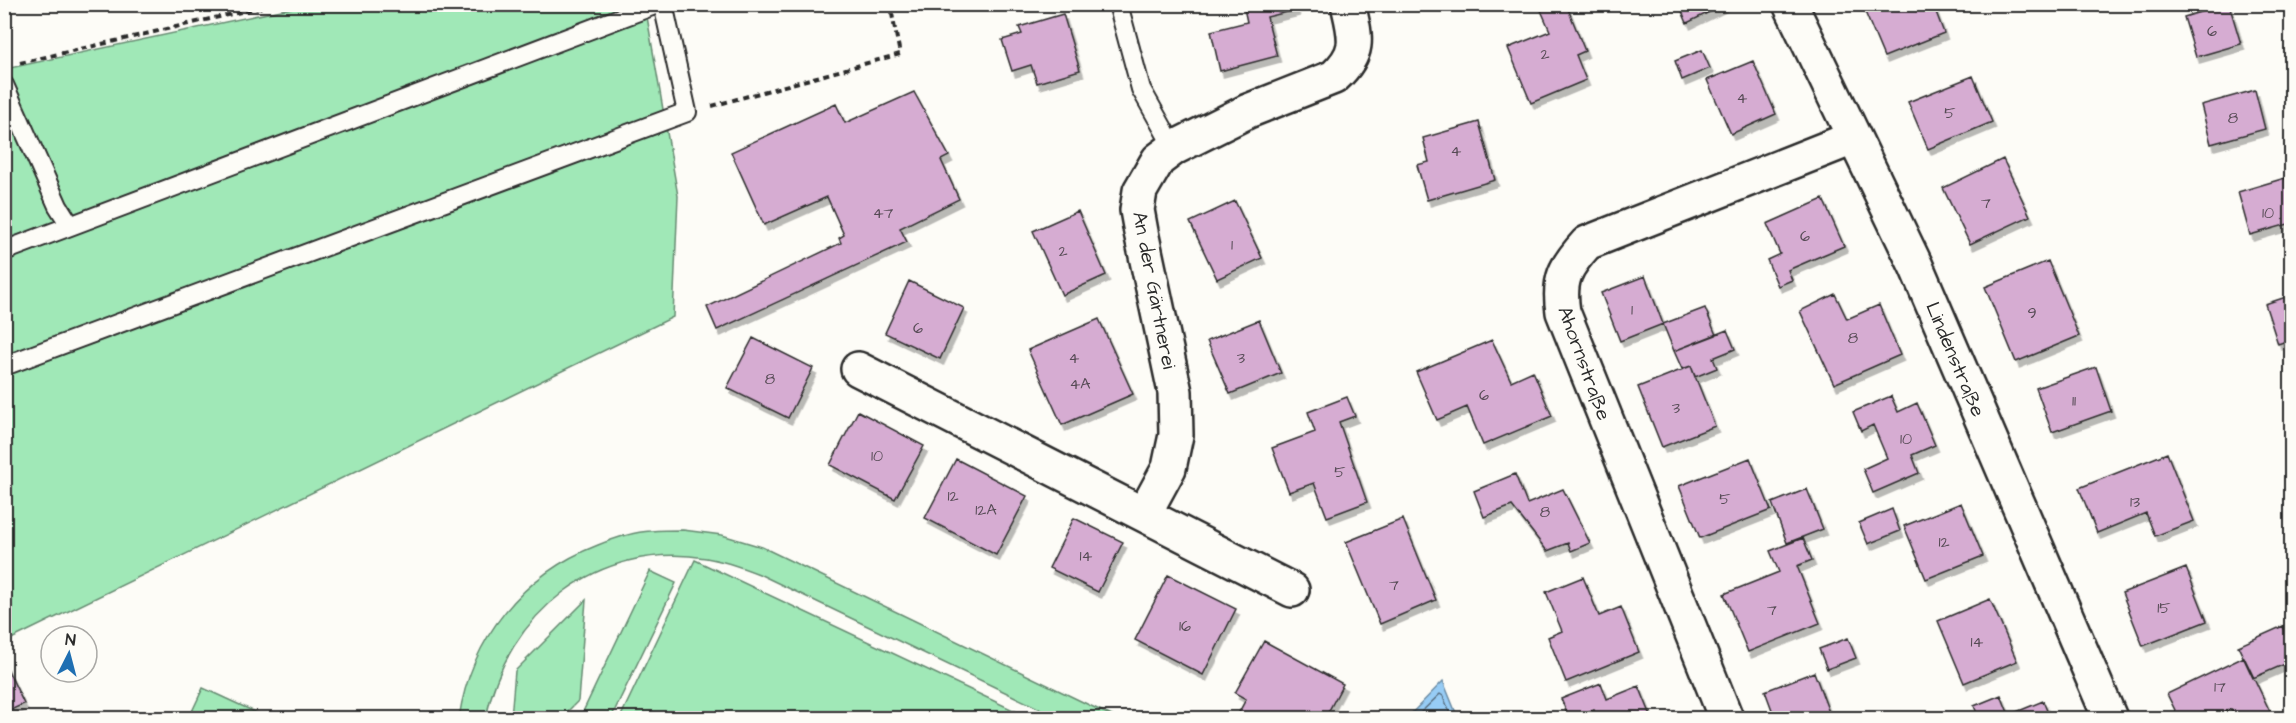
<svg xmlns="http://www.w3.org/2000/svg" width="2296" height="723" font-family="'Architects Daughter',sans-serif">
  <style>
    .green { fill: #a0e8b7; stroke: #668a71; stroke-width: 1.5 }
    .water { fill: #97ccf5; stroke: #6c8ca4; stroke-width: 1.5 }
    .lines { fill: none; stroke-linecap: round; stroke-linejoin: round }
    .shore { stroke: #566b7c; stroke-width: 1.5 }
    .building { fill: #d6acd2; stroke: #2b2b2b; stroke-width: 1.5; filter: url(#shadow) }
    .service-casing { stroke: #2b2b2b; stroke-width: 22 }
    .minor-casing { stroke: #2b2b2b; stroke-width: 38 }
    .path { stroke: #2b2b2b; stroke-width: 4; stroke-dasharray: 6 4.5; stroke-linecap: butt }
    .service { stroke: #fdfcf7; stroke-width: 18 }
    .minor { stroke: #fdfcf7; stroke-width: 33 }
    .labels { text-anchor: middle; stroke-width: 6; stroke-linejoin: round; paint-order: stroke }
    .number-label { font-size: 16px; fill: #564b55 }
    .street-label { font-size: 20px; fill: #2b2b2b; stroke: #fdfcf7 }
  </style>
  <defs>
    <filter id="shadow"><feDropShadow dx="3.5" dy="6" stdDeviation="0" flood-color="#0004"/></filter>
  </defs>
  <rect width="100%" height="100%" fill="#fdfcf7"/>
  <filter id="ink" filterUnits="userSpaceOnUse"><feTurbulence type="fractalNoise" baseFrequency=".0167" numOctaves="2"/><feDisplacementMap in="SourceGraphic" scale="12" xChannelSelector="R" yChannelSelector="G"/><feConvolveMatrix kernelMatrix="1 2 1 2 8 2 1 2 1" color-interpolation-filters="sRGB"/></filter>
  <g filter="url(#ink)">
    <path class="green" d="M305 5H645L678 196 673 317 5 642V69Z
      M683 530 722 535 762 547 1116 718H1059L759 574C741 567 725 561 706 558 598 540 506 614 486 718H459C471 638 523 574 598 545 615 538 633 532 651 531 662 530 673 530 683 530Z
      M695 560 1030 718H620Z
      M650 571 676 583 611 718H580Z
      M586 600 578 701 561 718H511L515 671Z
      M203 688 268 718H189Z"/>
    <path class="water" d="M1443 681 1458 718H1407Z"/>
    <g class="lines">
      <path class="shore" d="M1415 718 1440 694 1443 696 1452 718"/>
    </g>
    <path class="building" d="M1243 4H1295L1296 10 1267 17 1277 56 1220 71 1211 31 1247 22Z
      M1549 4H1566L1585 51 1576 55 1586 80 1531 103 1508 48 1550 31 1540 8Z
      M1679 4H1726L1687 23Z
      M1884 4H1933L1944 33 1884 57 1865 12Z
      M2226 4H2229L2241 44 2196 57 2184 17Z
      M1063 14 1080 70 1037 83 1031 65 1012 71 1002 40 1022 34 1019 27Z
      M1702 50 1710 68 1682 80 1675 61Z
      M1753 61 1776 114 1731 134 1707 80Z
      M1973 76 1992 122 1928 149 1908 102Z
      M2255 90 2265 129 2211 144 2201 105Z
      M914 92 949 156 941 160 959 199 900 228 907 242 717 330 707 307 841 243 839 238 844 235 827 197 764 225 731 152 836 104 845 123Z
      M1479 122 1495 180 1427 200 1417 165 1429 162 1423 138Z
      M2003 159 2030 216 1970 244 1943 188Z
      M2285 178 2292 201V223L2250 235 2238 192Z
      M1823 199 1844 246 1788 270 1792 280 1778 286 1767 260 1780 254 1767 224Z
      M1235 201 1262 258 1217 279 1190 222Z
      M1078 211 1106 275 1062 295 1033 231Z
      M2048 261 2079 336 2016 362 1985 287Z
      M1645 276 1663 324 1620 341 1601 293Z
      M909 281 964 308 940 359 885 333Z
      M1835 294 1847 319 1879 305 1900 355 1834 384 1800 311Z
      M2292 295V339L2278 344 2265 304Z
      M1705 308 1716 335 1674 351 1663 324Z
      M1099 319 1133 394 1062 425 1028 350Z
      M1259 320 1281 373 1230 394 1207 341Z
      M1727 330 1735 349 1713 358 1717 368 1695 377 1691 366 1682 369 1674 351Z
      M753 338 813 368 788 418 727 388Z
      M1492 340 1511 381 1533 371 1552 416 1483 445 1467 407 1437 420 1416 372Z
      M1691 366 1715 426 1662 447 1638 387Z
      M2096 367 2111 411 2052 432 2036 388Z
      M1891 396 1898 412 1917 403 1935 445 1912 455 1919 473 1873 493 1863 469 1887 458 1873 425 1861 431 1853 412Z
      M1347 397 1355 416 1339 422 1367 502 1327 517 1314 483 1289 492 1272 448 1315 432 1308 412Z
      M858 411 924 446 895 499 830 465Z
      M2167 453 2194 521 2155 536 2146 513 2097 533 2079 488Z
      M1750 458 1771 510 1700 538 1679 486Z
      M956 459 1027 496 996 555 925 518Z
      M1515 474 1527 504 1563 489 1590 543 1571 551 1568 543 1547 551 1512 506 1484 517 1474 491Z
      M1807 489 1823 529 1787 543 1772 503Z
      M1961 503 1983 556 1926 579 1904 526Z
      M1892 509 1900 531 1868 544 1859 523Z
      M1074 518 1123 542 1098 592 1049 568Z
      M1403 519 1436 600 1380 624 1346 542Z
      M1803 538 1812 560 1797 566 1820 623 1748 652 1724 594 1779 572 1770 551Z
      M2186 568 2207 621 2143 646 2122 593Z
      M1168 575 1236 609 1203 675 1135 640Z
      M1583 577 1599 616 1621 607 1639 652 1566 682 1548 637 1562 631 1546 592Z
      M1990 599 2017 661 1964 683 1938 621Z
      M2283 626 2292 645V661L2253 678 2238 646Z
      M1848 638 1856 658 1827 669 1819 649Z
      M1264 641 1343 684 1325 718H1236L1246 699 1235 693Z
      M2244 657 2273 718H2236L2231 709 2212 718H2179L2167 694Z
      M4 662 24 704 4 713Z
      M1814 672 1830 715 1820 718H1775L1765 691Z
      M1601 683 1607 699 1639 686 1652 718H1597L1594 710 1569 718 1561 699Z
      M2001 695 2009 715 2043 701 2050 718H1979L1974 706Z"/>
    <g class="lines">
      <defs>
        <path id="service" d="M1118 4 1141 89 1174 148
          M4 85 58 206 70 225
          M4 251 657 4
          M4 366 687 112 663 4"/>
        <path id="minor" d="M1790 4 1916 266 2110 718
          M858 369 1292 590
          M1144 514 1169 468 1176 435 1175 392 1141 232 1137 210 1140 191 1158 160 1174 148 1248 111 1334 77C1361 52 1356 38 1348 4
          M1726 718 1563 312C1558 279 1565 267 1587 243L1853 138"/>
      </defs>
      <use href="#service" class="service-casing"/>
      <use href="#minor" class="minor-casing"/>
      <path class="path" d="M20 63 275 4
        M712 106 900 54 890 4"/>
      <use href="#service" class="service"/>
      <use href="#minor" class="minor"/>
    </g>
  </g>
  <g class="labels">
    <g class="number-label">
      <text x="2212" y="36">6</text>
      <text x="1545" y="59">2</text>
      <text x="1742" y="103">4</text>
      <text x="1950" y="118">5</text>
      <text x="2233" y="123">8</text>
      <text x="1456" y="156">4</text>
      <text x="1986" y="208">7</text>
      <text x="883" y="218">47</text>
      <text x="2268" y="218">10</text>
      <text x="1805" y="241">6</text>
      <text x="1232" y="250">1</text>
      <text x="1063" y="256">2</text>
      <text x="1632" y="315">1</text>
      <text x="2032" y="318">9</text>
      <text x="918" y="333">6</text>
      <text x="1853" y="343">8</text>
      <text x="1074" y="363">4</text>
      <text x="1241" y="363">3</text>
      <text x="770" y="384">8</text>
      <text x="1080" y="389">4A</text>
      <text x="1484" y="400">6</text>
      <text x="2074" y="406">11</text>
      <text x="1676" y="413">3</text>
      <text x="1906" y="444">10</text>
      <text x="877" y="461">10</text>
      <text x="1340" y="477">5</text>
      <text x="953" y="501">12</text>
      <text x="1725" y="504">5</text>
      <text x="2135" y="507">13</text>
      <text x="986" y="515">12A</text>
      <text x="1545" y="517">8</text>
      <text x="1944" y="547">12</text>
      <text x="1086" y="561">14</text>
      <text x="1394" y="590">7</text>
      <text x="2164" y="613">15</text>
      <text x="1772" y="615">7</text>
      <text x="1185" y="631">16</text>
      <text x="1977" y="647">14</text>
      <text x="2220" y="692">17</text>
    </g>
    <g class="street-label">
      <text transform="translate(1155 290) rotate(79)" y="7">An der Gärtnerei</text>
      <text transform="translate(1956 359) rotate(67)" y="7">Lindenstraße</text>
      <text transform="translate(1585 363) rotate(70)" y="7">Ahornstraße</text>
    </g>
  </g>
  <rect width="2296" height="723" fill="none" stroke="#fdfcf7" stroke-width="24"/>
  <rect x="12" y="12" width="2272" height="699" fill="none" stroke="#2b2b2b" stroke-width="2" filter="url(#ink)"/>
  <g transform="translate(69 654) rotate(6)"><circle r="28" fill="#fdfcf7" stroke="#a9a8a5" stroke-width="1.5"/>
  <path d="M0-4.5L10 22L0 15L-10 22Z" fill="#1f6fb2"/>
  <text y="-9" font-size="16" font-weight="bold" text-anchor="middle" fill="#2b2b2b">N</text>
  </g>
</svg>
